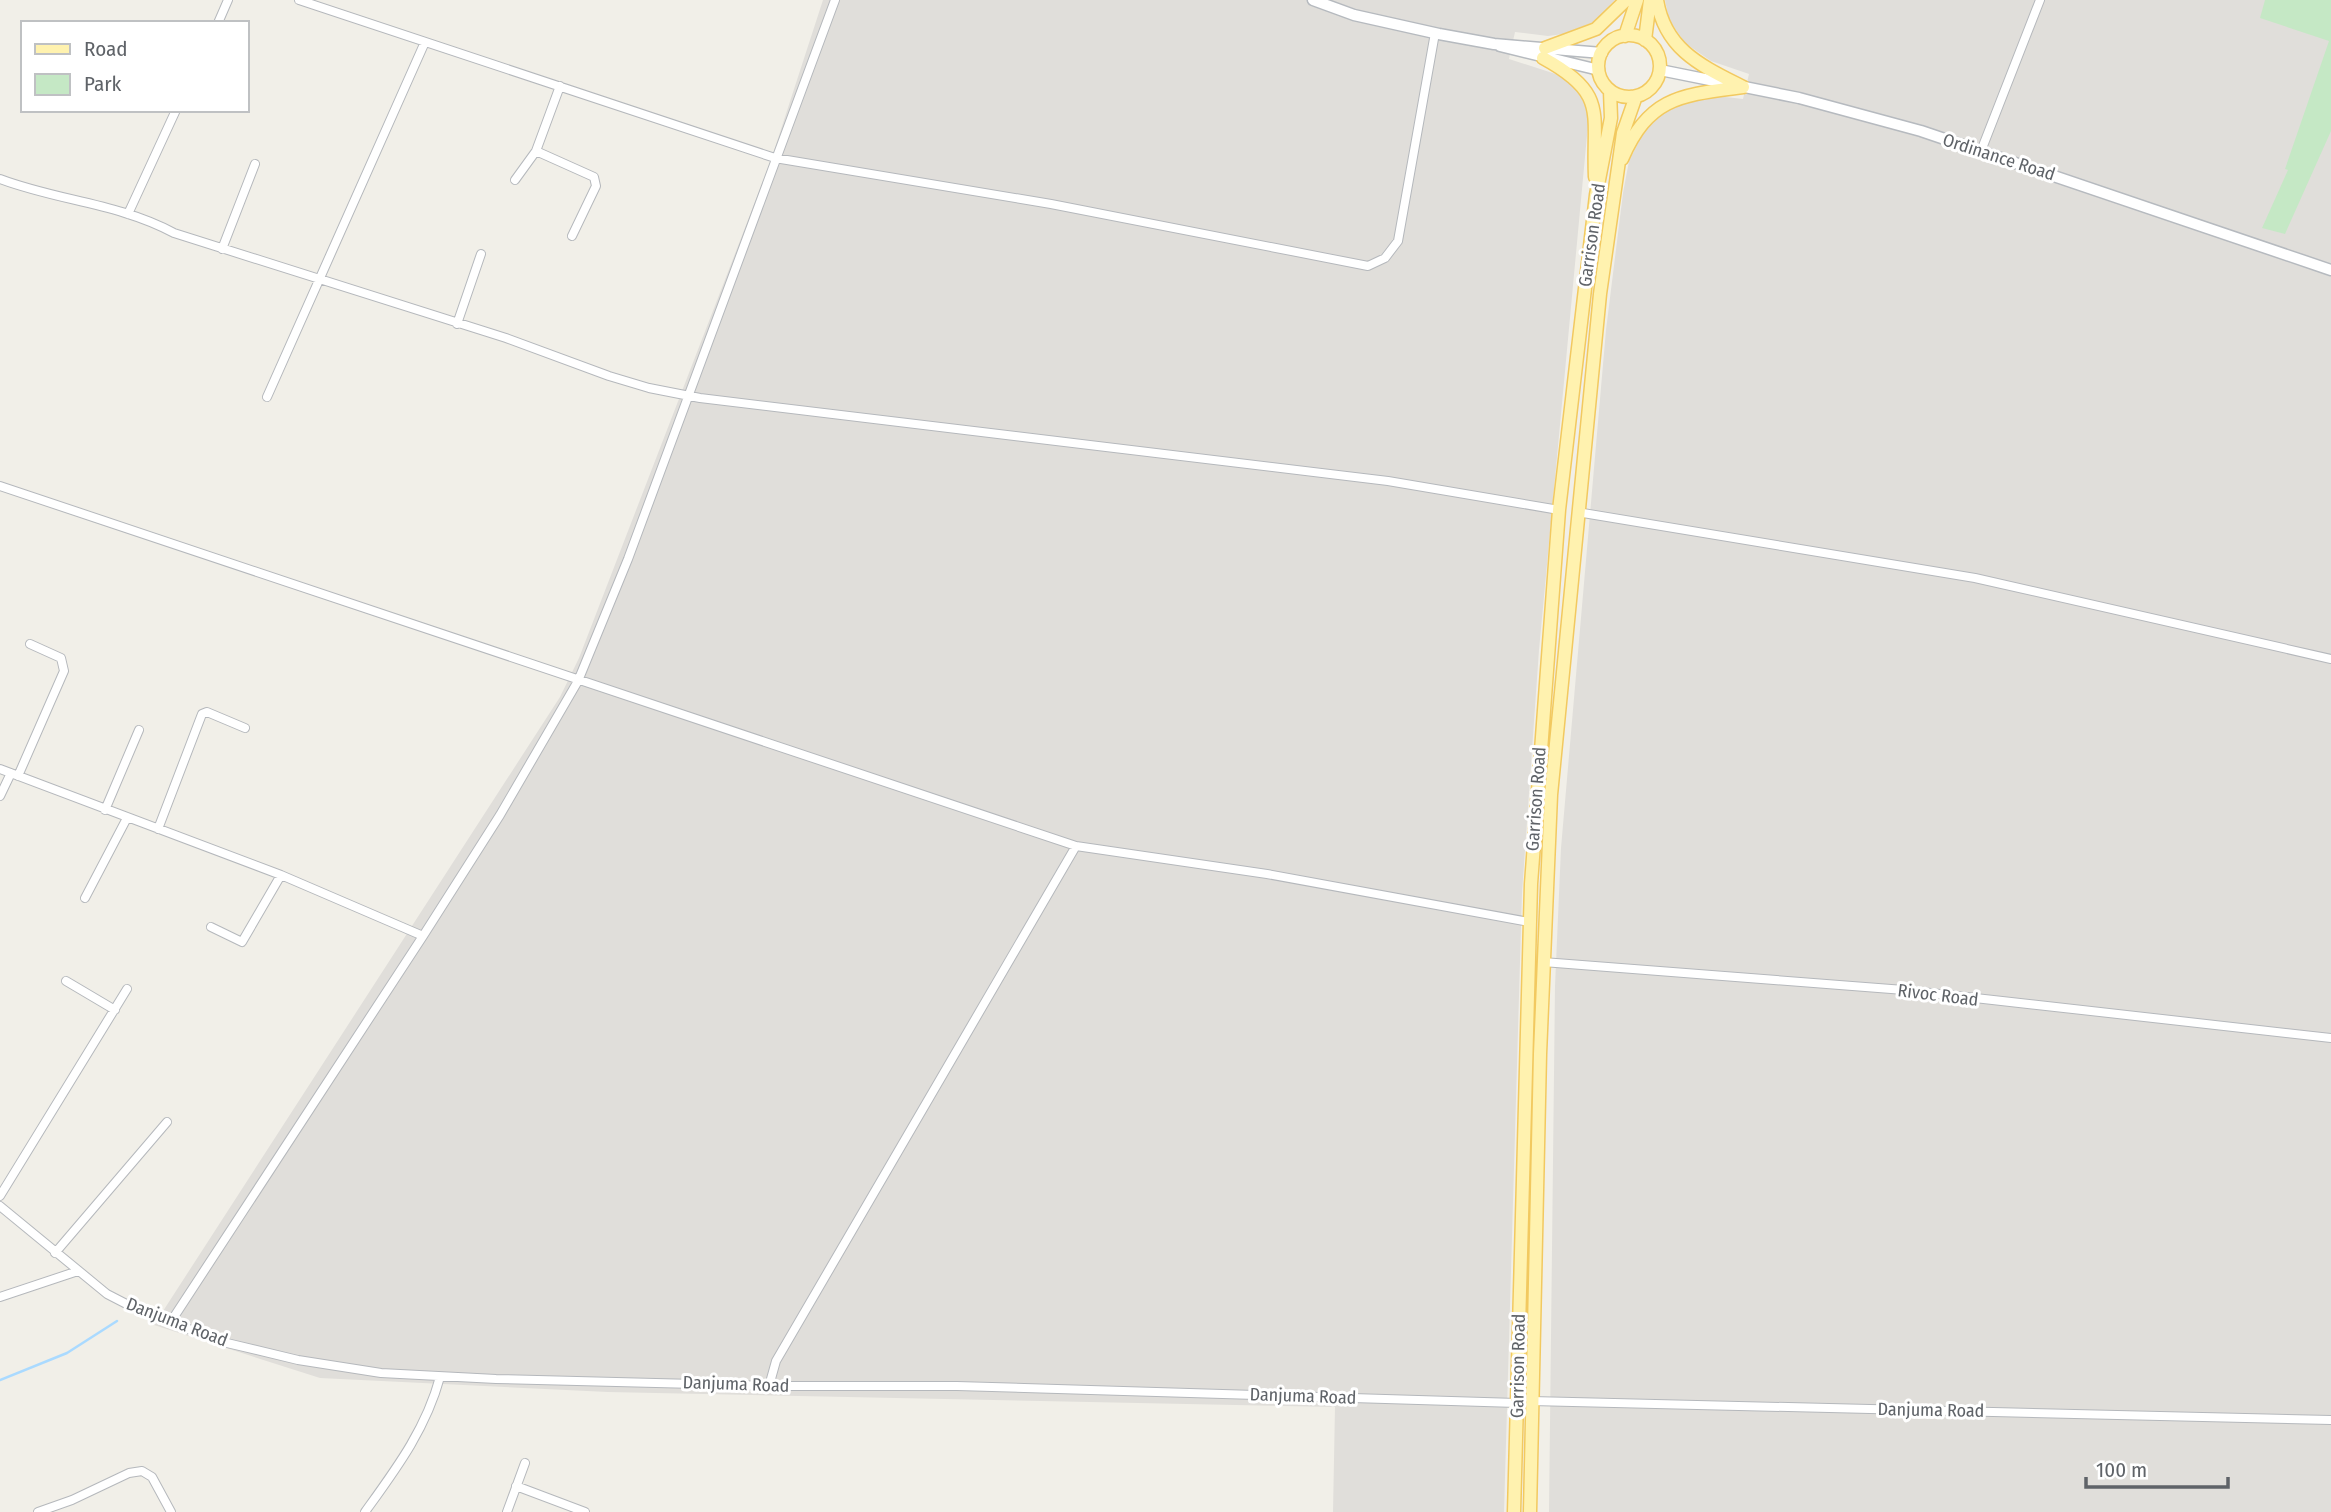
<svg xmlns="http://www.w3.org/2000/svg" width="2331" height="1512" font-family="'Fira Sans Condensed',sans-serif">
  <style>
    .industrial { fill: #e0deda }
    .green { fill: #c5e8c5 }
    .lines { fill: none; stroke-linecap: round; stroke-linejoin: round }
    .stream { stroke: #aadaff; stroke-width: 2.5 }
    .street-casing { stroke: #b5b8bc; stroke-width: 10 }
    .secondary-casing { stroke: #b6babf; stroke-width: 13 }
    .primary-casing { stroke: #f2c960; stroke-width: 15 }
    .street { stroke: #fff; stroke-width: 8 }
    .secondary { stroke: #fff; stroke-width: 10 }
    .primary { stroke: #fff2af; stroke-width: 12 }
    .labels { text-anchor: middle; stroke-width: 6; stroke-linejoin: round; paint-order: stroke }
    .street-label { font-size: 18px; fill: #5f6368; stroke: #fff }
  </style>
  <rect width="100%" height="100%" fill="#f1efe8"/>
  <path class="industrial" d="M823 0H1615L1594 22 1563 34 1548 36 1515 32 1509 59 1565 77 1584 100 1589 114 1539 650 1522 893 1504 1512H1333L1335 1407 608 1392 320 1378 154 1325 560 697 579 658 770 163Z
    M1665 0H2331V1512H1549L1555 986 1561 848 1606 330 1623 193 1629 161 1647 125 1679 102 1717 96 1743 99 1749 74 1711 61 1685 43 1669 20Z"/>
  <path class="green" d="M2265 0H2331V131L2285 234 2262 228 2288 170 2285 169 2329 41 2260 18Z"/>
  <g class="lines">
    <path class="stream" d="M0 1380 67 1353 117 1321"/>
    <defs>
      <path id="street" d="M299 0 775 158 1051 204 1368 266 1385 258 1398 241 1435 33
        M218 23 228 0
        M536 151 594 177 596 186 572 236
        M1981 151 2040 0
        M0 179C58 201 118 203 174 233L506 338 609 376 649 388 700 398 1388 481 1559 510
        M515 180 536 151 560 86
        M128 214 176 110
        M222 249 255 164
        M457 324 481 254
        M267 397 425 42
        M0 486 1076 846 1267 874 1529 922
        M1577 512 1975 578 2331 659
        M0 769 281 875 423 936
        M18 776 64 671 61 658 30 644
        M0 796 11 773
        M105 810 139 730
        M158 829 202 714 207 712 245 728
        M85 898 127 818
        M211 927 242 942 281 875
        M1543 962 1904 990 2331 1038
        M66 981 115 1010
        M0 1196 127 989
        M0 1206 107 1294 140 1311 227 1343 298 1360 381 1373 496 1379 769 1386H957L1517 1403
        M55 1253 167 1122
        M0 1297 78 1271
        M170 1323 423 936 500 815 578 681 628 559 835 0
        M769 1386 776 1361 1076 846
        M1531 1401 2331 1420
        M516 1486 585 1512
        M38 1512 72 1500 129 1473 142 1471 152 1477 171 1512
        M365 1512C396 1469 426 1429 440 1377
        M507 1512 525 1463"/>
      <path id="secondary" d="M1313 0 1354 15 1439 34 1494 44 1602 53
        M1500 46 1599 70
        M1660 70 1799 98 1921 131 2331 270"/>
      <path id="primary" d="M1657 0C1665 50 1702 66 1743 87
        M1598 66a31 31 0 1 1 62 0a31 31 0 1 1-62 0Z
        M1625 36 1637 0
        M1645 40 1650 0
        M1545 48 1596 29 1626 0
        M1543 58C1609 94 1592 113 1595 177
        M1622 159C1649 96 1682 95 1743 87
        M1514 1512 1531 884 1559 510 1596 195 1611 118 1610 91
        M1530 1512 1540 1054 1551 795 1600 294 1623 133 1636 96"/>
    </defs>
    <use href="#street" class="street-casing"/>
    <use href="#secondary" class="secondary-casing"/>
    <use href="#primary" class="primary-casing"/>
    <use href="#street" class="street"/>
    <use href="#secondary" class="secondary"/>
    <use href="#primary" class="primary"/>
  </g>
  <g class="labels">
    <g class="street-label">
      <text transform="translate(1999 157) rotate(18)" y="6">Ordinance Road</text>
      <text transform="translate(1592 235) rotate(-82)" y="6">Garrison Road</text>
      <text transform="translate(1536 799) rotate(-86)" y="6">Garrison Road</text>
      <text transform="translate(1938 995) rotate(7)" y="6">Rivoc Road</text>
      <text transform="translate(177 1322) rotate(21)" y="6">Danjuma Road</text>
      <text transform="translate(1518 1366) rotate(-89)" y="6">Garrison Road</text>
      <text transform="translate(736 1384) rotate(2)" y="6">Danjuma Road</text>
      <text transform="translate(1303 1396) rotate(2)" y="6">Danjuma Road</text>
      <text transform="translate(1931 1410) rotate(1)" y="6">Danjuma Road</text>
    </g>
  </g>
  <rect x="21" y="21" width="228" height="91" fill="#ffffff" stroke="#bfc1c3" stroke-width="2"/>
  <rect x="35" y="44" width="35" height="10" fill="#fff2af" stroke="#bfc1c3" stroke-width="2"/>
  <text x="84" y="56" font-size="21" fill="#5f6368">Road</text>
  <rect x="35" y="74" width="35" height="21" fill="#c5e8c5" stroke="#bfc1c3" stroke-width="2"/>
  <text x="84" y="91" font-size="21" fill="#5f6368">Park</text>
  <path d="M2086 1477v10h142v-10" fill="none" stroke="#5f6368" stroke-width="3.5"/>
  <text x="2096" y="1477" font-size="21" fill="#5f6368" stroke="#ffffff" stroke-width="5" paint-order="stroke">100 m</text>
</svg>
